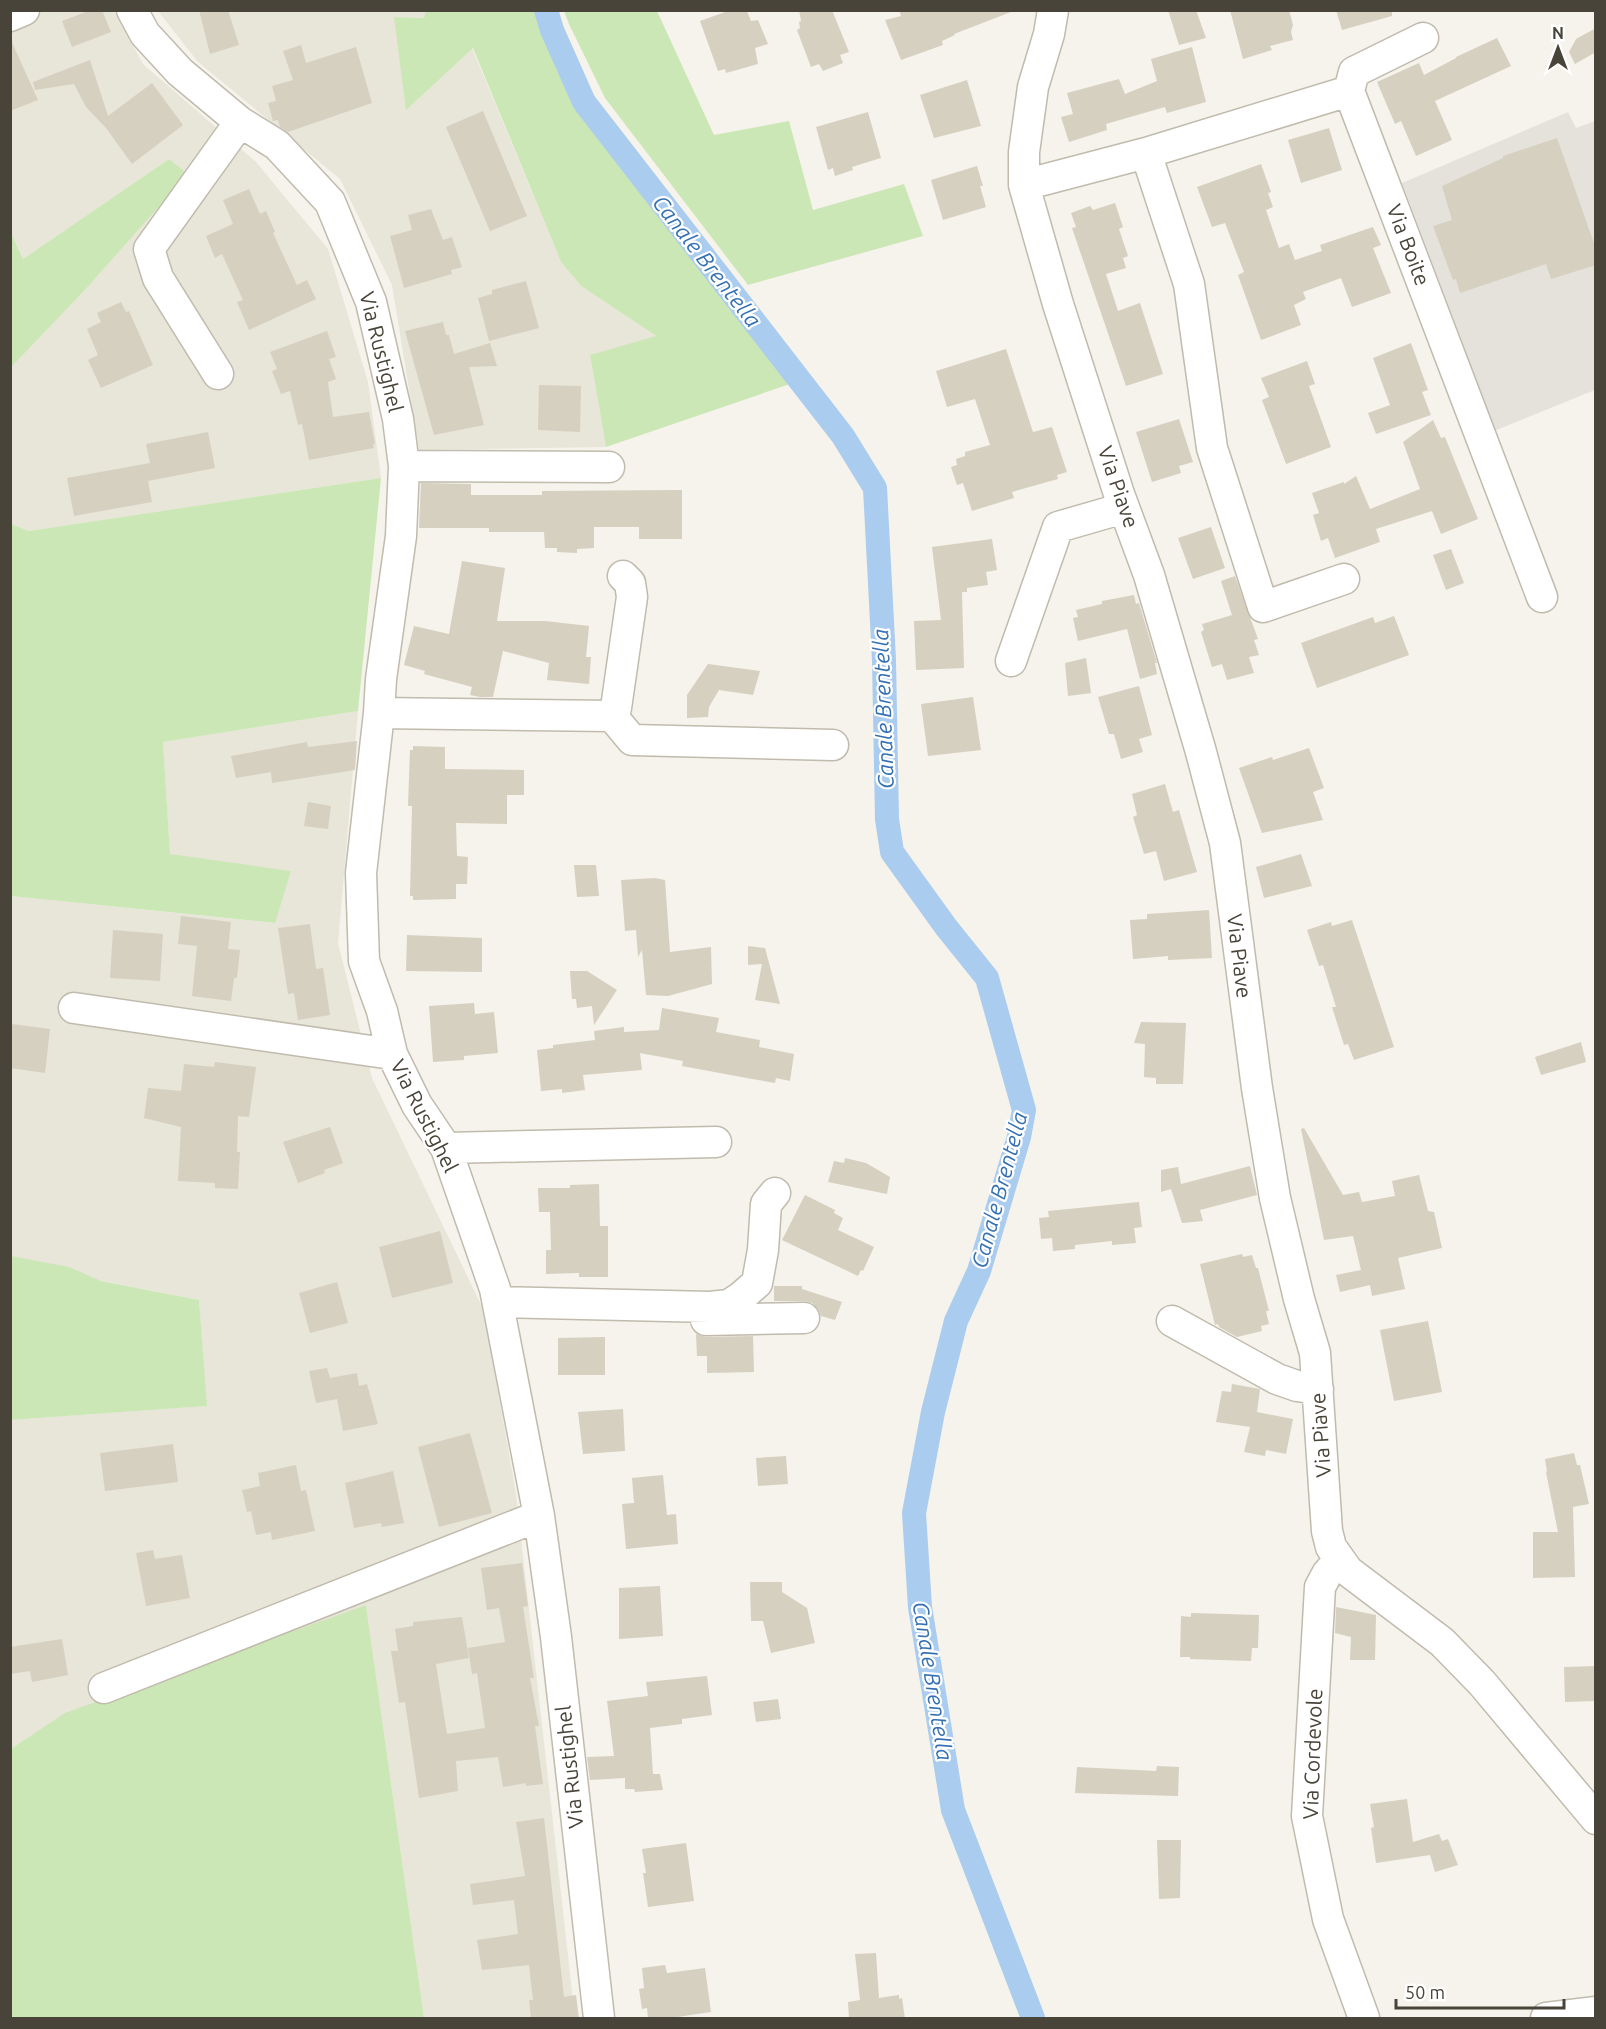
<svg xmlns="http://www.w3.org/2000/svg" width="1606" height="2029" font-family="Ubuntu,sans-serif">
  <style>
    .residential { fill: #e8e5d9 }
    .industrial { fill: #e5e2dc }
    .green { fill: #cce7b6 }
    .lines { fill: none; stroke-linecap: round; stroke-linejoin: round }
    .canal { stroke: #ace; stroke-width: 24 }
    .building { fill: #d6d0c1 }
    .minor-casing { stroke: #c0bbad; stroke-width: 33 }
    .minor { stroke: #fff; stroke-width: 30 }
    .labels { text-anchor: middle; stroke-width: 4.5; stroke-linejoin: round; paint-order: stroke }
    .street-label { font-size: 21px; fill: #494439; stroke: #fff }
    .water-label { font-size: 22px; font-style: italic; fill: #3571b2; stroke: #fff }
  </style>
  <rect width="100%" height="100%" fill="#f5f3eb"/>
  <path class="residential" d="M11 11H114L143 64 256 162 328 249 368 382 381 478 29 531 11 524 10 367 83 292 187 174 169 159 23 259 10 231Z
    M158 11H426L424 18 394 17 472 48 561 262 581 286 657 337 590 355 606 447 419 450 392 285 340 179 198 62Z
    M358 711 338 943 372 1078 484 1311 516 1494 575 2018H424L366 1605 11 1749V1420L206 1406 199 1300 11 1263V896L274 923 291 871 170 855 163 742Z"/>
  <path class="industrial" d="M1568 112 1576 128 1595 121V390L1494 431 1454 320 1402 183Z"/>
  <path class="green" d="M426 10 536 11 557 71 584 119 790 384 606 447 590 355 656 336 581 286 561 262 473 48 406 110 394 17 424 18Z
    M564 11H657L714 135 789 121 813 210 904 184 923 236 748 285 605 98 569 24Z
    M169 159 188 174 83 292 11 367 10 231 23 259Z
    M381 478 358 711 163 742 170 854 291 871 275 923 11 896V524L29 531Z
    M11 1256 69 1267 101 1281 199 1300 207 1406 11 1420Z
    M366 1605 424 2018H11V1749L65 1713Z"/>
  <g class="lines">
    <path class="canal" d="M546 10 552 30 584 102 843 436 875 488 884 660 887 819 892 852 946 927 987 978 1024 1110 1019 1137 979 1271 956 1321 933 1412 914 1513 920 1607 953 1810 1033 2018"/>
  </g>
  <path class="building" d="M91 10H102L111 32 72 47 62 21Z
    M199 10H228L239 45 210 54Z
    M799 10H832L849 52 840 55 843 63 823 71 819 64 811 67 797 30 800 28 799 22 801 21Z
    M899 10H1011V12L954 34 955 35 942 41 943 45 901 60 885 20 901 16Z
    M1168 10H1196L1206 38 1179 45Z
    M1230 10H1289L1293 25 1291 32 1293 40 1270 46 1272 50 1243 59Z
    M1336 10H1392V16L1342 30Z
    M728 11H747L751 21 758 20 768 44 755 48 758 64 726 73 725 69 718 71 700 21Z
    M1596 28V52L1575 64 1569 52 1576 39Z
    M10 38 38 100 10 111Z
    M1497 38 1511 66 1435 101 1452 140 1416 156 1401 121 1395 124 1377 82 1419 63 1424 75 1456 58V57Z
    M301 45 306 63 356 47 372 103 288 132 280 127 278 120 273 121 268 103 276 101 272 86 293 80 283 51Z
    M1192 47 1206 102 1167 113 1165 107 1106 124 1107 130 1069 142 1061 117 1073 114 1067 93 1119 79 1125 94 1157 81 1151 59Z
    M90 60 108 116 152 83 183 125 132 164 106 128 86 107 74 84 35 90 33 82Z
    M967 80 981 126 934 138 920 95Z
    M483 111 527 216 490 231 446 127Z
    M868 112 881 158 852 167 853 170 835 176 833 168 828 170 816 127Z
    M1329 128 1342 170 1301 183 1288 140Z
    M1557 138 1596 249V265L1551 279 1546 264 1460 293 1456 279 1453 280 1433 226 1452 220 1442 186 1503 158V156Z
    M1261 164 1271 192 1268 193 1273 207 1266 210 1279 248 1289 244 1295 260 1322 251 1320 245 1373 227 1381 245 1373 248 1391 293 1352 307 1341 278 1303 292 1306 299 1294 305 1301 325 1261 340 1238 275 1244 272 1225 223 1212 227 1197 187Z
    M977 166 983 186H980L986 207 943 220 931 180Z
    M249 189 260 214 266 211 275 232 273 233 297 285 307 280 316 299 249 330 237 302 243 300 222 254 215 258 206 236 233 224 223 200Z
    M1115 203 1123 227 1119 229 1128 256 1123 258 1126 268 1106 274 1118 311 1140 303 1163 374 1126 386 1072 228 1076 227 1071 213 1090 206 1093 210Z
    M431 209 443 240 452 237 462 267 451 270 452 274 404 288 390 236 412 230 408 215Z
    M526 281 539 328 489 341 478 298 492 294V290Z
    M121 302 126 312 129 311 153 365 101 388 88 360 98 355 87 329 101 322 97 313Z
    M443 322 446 335H449L454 354 490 343 497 366 469 367 484 425 434 435 405 331Z
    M327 331 336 357 329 359 336 379 328 382 333 417 369 412 375 444H373L374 448 309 460 302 424 298 425 290 391 281 394 272 371 277 369 270 352Z
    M1411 343 1428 390 1422 392 1431 415 1376 434 1368 413 1390 405 1373 358Z
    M1006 349 1033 432 1052 427 1067 472 1057 475 1058 479 1012 492 1014 498 972 511 963 483 957 485 951 467 957 465 956 459 965 456V452L990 445 975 399 947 407 936 371Z
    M1307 361 1315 384 1309 386 1331 447 1286 464 1262 400 1269 397 1261 378Z
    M539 385 581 386 580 432 538 430Z
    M1179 419 1193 462 1179 466 1181 473 1152 482 1136 432Z
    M1433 420 1441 438 1445 437 1478 519 1441 534 1432 511 1376 529 1380 542 1335 558 1328 538 1321 541 1313 515 1319 513 1312 493 1344 482V484L1356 476 1370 509 1420 489 1403 442Z
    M208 432 215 468 148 481 152 502 74 516 67 478 150 463 146 444Z
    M421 483 471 484V495H542V491L682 490V539H639V527H594V548L577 549V553L557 552V548H545L544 532H489V528H419Z
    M1211 527 1225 568 1193 579 1178 538Z
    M992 539 997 570 986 572 988 585 967 588V592H962L964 668 916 670 914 621 941 620 932 547Z
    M1451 549 1464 583 1446 590 1433 555Z
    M462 561 505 568 497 621H545L589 626 586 657H591L589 684 547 680 549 663 503 651 493 697H480L470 695 472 687 424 674 425 671 404 665 414 626 449 634Z
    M1235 576 1258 639 1254 640 1259 655 1249 657 1254 673 1227 680 1222 664 1212 667 1201 632 1204 630 1202 624 1232 615 1221 581Z
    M1134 595 1136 604 1139 603 1157 663H1155L1157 674 1140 679 1127 629 1078 641 1073 618 1078 617 1076 610 1102 604V601Z
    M1394 616 1409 655 1317 688 1301 643 1373 617 1375 623Z
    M1086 658 1091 693 1068 696 1065 663Z
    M708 664 760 671 753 695 719 690 709 707 708 717 687 718V695Z
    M1139 686 1152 735 1139 739 1143 752 1121 759 1114 734H1109L1098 697Z
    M973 697 981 750 928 756 921 704Z
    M357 741 355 770 272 783 271 772 236 778 231 756 307 742 308 747Z
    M413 746 445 747V769L524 770V795H507V824L456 823 457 856 468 857 467 884H456V899L413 900V896H410L412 806H408L410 750H413Z
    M1309 748 1324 788 1313 792 1323 820 1262 833 1239 768 1272 757 1273 760Z
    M1165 784 1173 812 1179 810 1197 872 1164 881 1156 851 1144 854 1133 817 1137 815 1132 794Z
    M308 802 331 806 328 829 304 826Z
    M1301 854 1312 886 1264 898 1256 867Z
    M574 865H596L599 896 577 897Z
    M655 878 665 880 670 952 711 947 712 984 668 996 646 995 642 950 638 957 636 930 625 931 621 880Z
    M1209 910 1212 958 1168 960V956L1133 959 1130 920 1147 919V914Z
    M181 916 231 922 228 949 240 950 237 978H234L231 1001 192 996 197 946 178 944Z
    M1352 920 1394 1047 1354 1060 1348 1044 1344 1045 1332 1007H1336L1323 965 1319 966 1307 930 1331 922 1332 926Z
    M310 924 316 969 323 968 330 1015 298 1020 294 993 288 994 278 928Z
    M113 930 163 934 160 981 110 978Z
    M407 935 482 938V972L406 971Z
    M748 946 765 948 780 1004 755 1000 762 964 748 965Z
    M570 971H587L617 990 594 1025 592 1006 577 1008 576 999H572Z
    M474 1003 475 1014 494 1012 498 1053 464 1056V1060L433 1062 429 1006Z
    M662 1008 719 1018 716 1032 760 1040 759 1047 794 1054 790 1081 776 1078 775 1083 752 1079 682 1066 683 1061 640 1053 642 1070 583 1075 585 1090 562 1093V1089L541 1091 537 1050 553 1048V1045L595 1040 594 1031 624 1027V1032L659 1030Z
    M1141 1022 1186 1023 1183 1084H1156V1078L1144 1077 1145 1044 1134 1043Z
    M12 1024 50 1029 45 1073 10 1068Z
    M1581 1042 1586 1062 1541 1075 1535 1057Z
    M215 1062 256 1067 249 1117 238 1116 237 1152H240L238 1189 215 1188V1183L178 1181 181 1127 144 1118 148 1088 181 1091 184 1064 214 1067Z
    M330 1127 343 1163 324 1170 325 1173 298 1183 283 1142Z
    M1304 1128 1343 1195 1359 1192 1362 1202 1395 1196 1392 1181 1419 1175 1428 1211 1434 1212 1442 1248 1398 1258 1405 1289 1372 1296 1370 1285 1340 1292 1336 1275 1361 1270 1353 1236 1324 1240 1301 1129Z
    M845 1158 866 1163 890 1177 887 1194 828 1182 834 1161 844 1163Z
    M1250 1166 1257 1195 1200 1210 1203 1221 1182 1223 1171 1189 1161 1192V1170L1178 1167 1181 1184Z
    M599 1184 600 1226H608V1277H579V1273L546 1274V1250H551L550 1212H539L538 1188H570V1185Z
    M805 1195 835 1210 834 1213 843 1218 838 1230 874 1247 863 1271 861 1270 858 1276 782 1240Z
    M1139 1202 1142 1227 1134 1228 1136 1243 1112 1245V1241L1075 1245V1249L1053 1251 1052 1238 1041 1239 1039 1218 1049 1217 1048 1211Z
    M440 1231 453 1283 392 1298 379 1247Z
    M1242 1254 1243 1257 1252 1255 1256 1268H1258L1269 1311H1266L1269 1324 1261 1326 1262 1331 1237 1337 1219 1327 1218 1324 1215 1325 1200 1264Z
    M337 1282 348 1323 310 1333 299 1293Z
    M774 1286H802V1289L842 1302 835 1320 821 1316 818 1309 812 1303 804 1301H774Z
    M1428 1321 1442 1392 1394 1401 1380 1330Z
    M696 1334 706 1337 753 1336 754 1372 707 1373V1356H697Z
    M605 1337V1375H558V1338Z
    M327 1368 330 1378 357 1373 359 1386 367 1384 378 1424 343 1431 337 1399 316 1403 309 1371Z
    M1232 1384 1260 1389 1257 1412 1293 1419 1286 1454 1266 1450 1265 1456 1244 1452 1250 1427 1216 1422 1222 1391 1231 1392Z
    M623 1409 625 1451 583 1454 578 1412Z
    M470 1433 492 1513 439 1527 418 1447Z
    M173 1444 178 1482 105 1491 100 1453Z
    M1574 1453 1577 1465H1580L1589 1504 1573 1507 1575 1577 1533 1578V1532H1558L1546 1472 1547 1471 1545 1459Z
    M786 1456 788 1484 758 1486 756 1458Z
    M296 1465 301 1491 306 1490 315 1531 272 1540 271 1532 256 1535 251 1511 247 1512 242 1490 260 1486 258 1473Z
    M393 1471 404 1523 382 1527 381 1523 354 1528 345 1483Z
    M663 1475 667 1515 676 1514 678 1544 626 1549 622 1504 634 1503 632 1478Z
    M153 1550 155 1559 182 1555 190 1598 146 1606 136 1553Z
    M522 1563 528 1606 523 1607 534 1678H530L539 1726H535L543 1784 526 1786V1783L503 1787 498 1757 456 1761 458 1791 419 1798 405 1702 399 1703 391 1651H398L395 1629 413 1626V1622L462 1617 469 1658 436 1664 447 1734 485 1728 477 1673 472 1674 468 1648 505 1642 499 1608 487 1610 481 1568Z
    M750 1582H782V1592L807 1608 815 1643 771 1653 763 1621H751Z
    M660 1586 663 1636 619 1639V1588Z
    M1336 1607 1376 1615 1375 1660H1350L1351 1637 1335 1633Z
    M1191 1613 1259 1615 1258 1648H1252L1251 1661 1190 1659V1657H1180L1181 1616 1191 1617Z
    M62 1639 68 1675 32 1682 30 1671 10 1674V1647Z
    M1596 1666V1701L1565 1702 1564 1667Z
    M707 1676 712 1715 682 1719V1724L650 1728 653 1774H660L663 1790 635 1792 634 1789H625V1778L590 1780 587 1757 614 1756 607 1701 648 1696 646 1682Z
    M778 1699 781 1719 756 1722 753 1702Z
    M1157 1766 1179 1767 1178 1796 1075 1793 1077 1767 1156 1771Z
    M1407 1799 1413 1842 1439 1834 1442 1841 1448 1839 1458 1865 1435 1872 1430 1855 1376 1863 1371 1828 1374 1827 1370 1804Z
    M544 1818 564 1997 576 1995 579 2019H531L529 2000H533L529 1965 482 1970 477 1940 518 1934 514 1900 473 1905 470 1884 525 1876 516 1822Z
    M1157 1840H1181L1180 1898 1159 1899Z
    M686 1843 694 1901 648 1907 643 1873H646L642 1849Z
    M876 1953 879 1998 899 1995V1999L902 1998 905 2019H849L848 2002 860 2000 855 1954Z
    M665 1965 667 1973 705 1968 711 2012 664 2019H648L647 2008 642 2009 639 1989 644 1988 642 1968Z"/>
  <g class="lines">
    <defs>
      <path id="minor" d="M132 10 145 34 180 72 240 122 277 145 330 202 371 302 398 419 404 466 401 536 381 679 379 713 361 873 364 961 382 1011 392 1054 417 1105 446 1148 495 1289 539 1516 556 1637 599 2018
        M1053 10 1049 34 1033 87 1024 152V185L1058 304 1119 494 1149 575 1201 752 1225 843 1257 1088 1275 1198 1299 1299 1315 1353 1327 1531 1331 1547 1348 1571 1442 1642 1482 1683 1596 1819
        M10 16 24 10
        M1349 91 1542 597
        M1349 91 1354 72 1423 38
        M1146 153 1189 284 1212 448 1263 607 1344 579
        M1024 185 1146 153 1349 91
        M218 374 158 278 149 249 240 122
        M404 466 609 467
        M1011 661 1058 527 1124 508
        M379 713 612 716 616 708 632 597 630 583 623 576
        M612 716 632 740 833 745
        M74 1008 392 1054
        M446 1148 716 1142
        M498 1302 710 1307 729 1305 741 1297 757 1283 763 1250 766 1204 775 1193
        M706 1320 804 1318
        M1172 1321 1277 1379 1297 1386 1318 1389
        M1339 1560 1327 1574 1320 1587 1307 1816 1328 1919 1364 2018
        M104 1688 539 1516
        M1546 2018 1596 2012"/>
    </defs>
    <use href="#minor" class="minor-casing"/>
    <use href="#minor" class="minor"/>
  </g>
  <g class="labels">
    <g class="street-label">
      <text transform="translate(1408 245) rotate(69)" y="7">Via Boite</text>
      <text transform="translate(381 352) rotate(76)" y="7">Via Rustighel</text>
      <text transform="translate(1118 487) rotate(71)" y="7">Via Piave</text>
      <text transform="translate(1239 956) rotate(83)" y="7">Via Piave</text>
      <text transform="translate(424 1116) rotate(63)" y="7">Via Rustighel</text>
      <text transform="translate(1321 1435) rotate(-94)" y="7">Via Piave</text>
      <text transform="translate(1313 1754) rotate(-88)" y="7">Via Cordevole</text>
      <text transform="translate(570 1767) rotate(-96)" y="7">Via Rustighel</text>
    </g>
    <g class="water-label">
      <text transform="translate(707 261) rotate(52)" y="8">Canale Brentella</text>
      <text transform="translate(883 709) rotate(-92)" y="8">Canale Brentella</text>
      <text transform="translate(999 1190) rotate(-75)" y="8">Canale Brentella</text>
      <text transform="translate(933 1681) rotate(81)" y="8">Canale Brentella</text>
    </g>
  </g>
  <rect width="1606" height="2029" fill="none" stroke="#494439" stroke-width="24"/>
  <g transform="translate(1558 48)" stroke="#ffffff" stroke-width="4.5" paint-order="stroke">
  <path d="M0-4.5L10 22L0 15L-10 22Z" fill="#494439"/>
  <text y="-9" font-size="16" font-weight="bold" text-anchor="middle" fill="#494439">N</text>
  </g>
  <path d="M1396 1999v9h168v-9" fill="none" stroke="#494439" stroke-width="3"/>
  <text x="1405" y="1999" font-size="18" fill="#494439" stroke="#ffffff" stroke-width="4.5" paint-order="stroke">50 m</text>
</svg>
